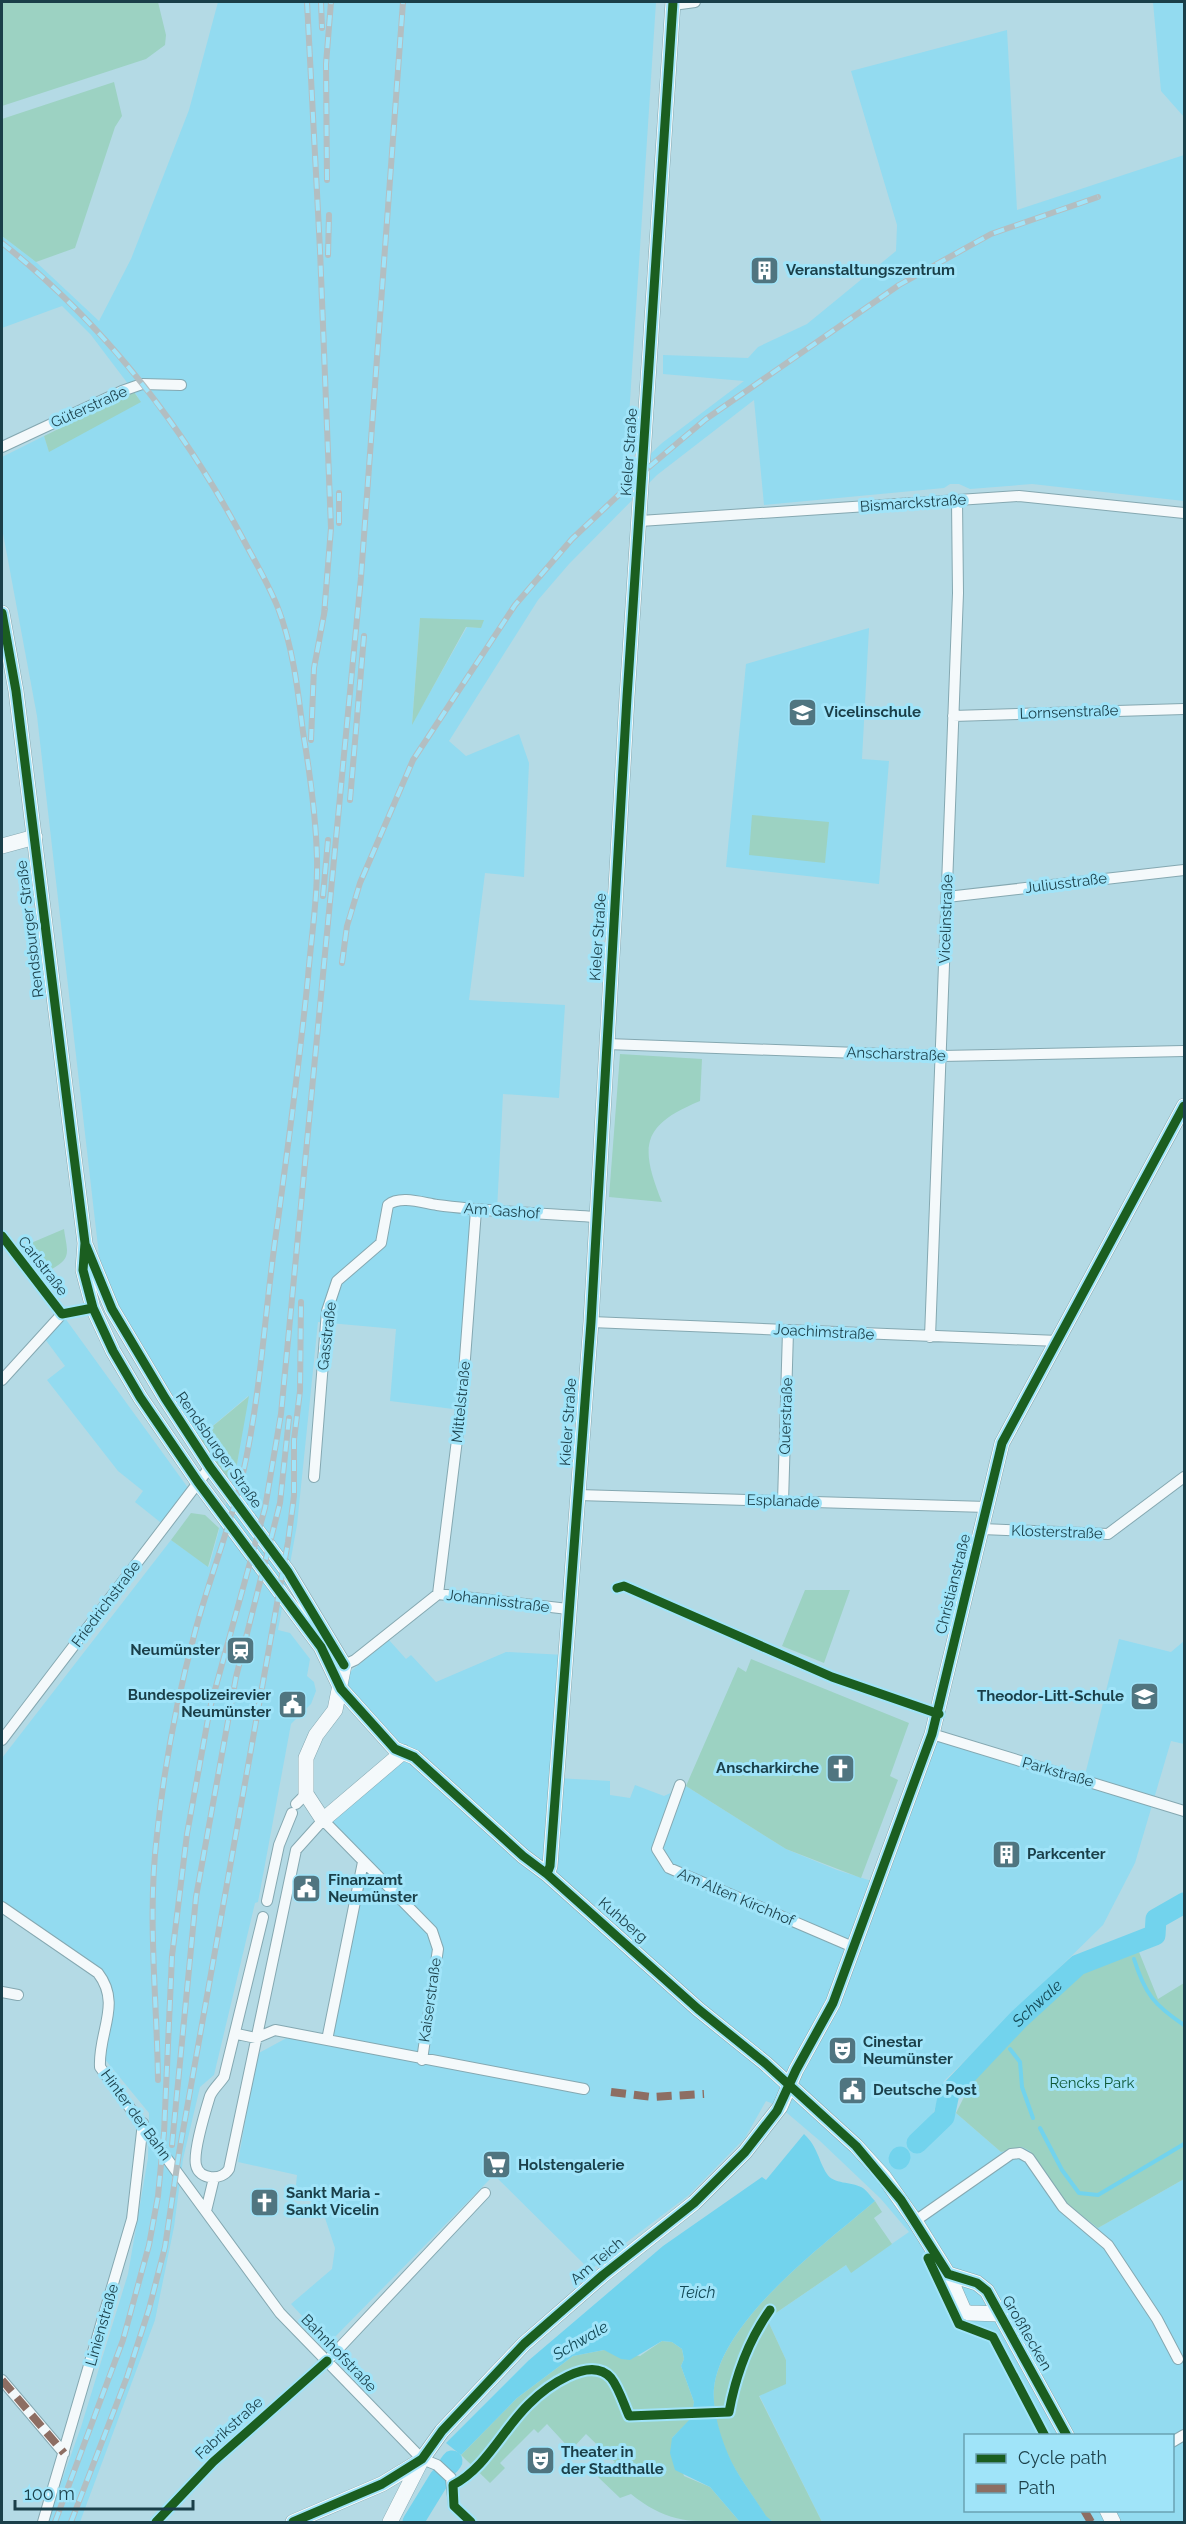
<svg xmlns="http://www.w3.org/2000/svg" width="1186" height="2524" font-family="Raleway,sans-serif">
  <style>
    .built { fill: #93dbf0; fill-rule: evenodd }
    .green { fill: #9cd2c2 }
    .water { fill: #72d3ed }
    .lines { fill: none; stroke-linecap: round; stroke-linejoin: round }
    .stream { stroke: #72d3ed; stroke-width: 4 }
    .river { stroke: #72d3ed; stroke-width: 21 }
    .street-casing { stroke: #85a8b1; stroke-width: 12 }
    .secondary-casing { stroke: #85a8b1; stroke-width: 16 }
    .street { stroke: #f4f9fb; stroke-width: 10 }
    .secondary { stroke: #f4f9fb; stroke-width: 15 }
    .rail-casing { stroke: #b3bec1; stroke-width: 6 }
    .rail { stroke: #a0e4f9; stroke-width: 4; stroke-dasharray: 11; stroke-linecap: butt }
    .quiet { stroke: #8d6e63; stroke-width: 8; stroke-dasharray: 15 8; stroke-linecap: butt }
    .cycleway-casing { stroke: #a0e4f9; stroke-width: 13 }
    .cycleway { stroke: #1b5e20; stroke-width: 9 }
    .labels { text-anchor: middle; stroke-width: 6; stroke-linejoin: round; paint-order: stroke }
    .poi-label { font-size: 15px; font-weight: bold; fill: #1a3f49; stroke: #a0e4f9; text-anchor: start }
    .street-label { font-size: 15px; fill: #1a3f49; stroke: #a0e4f9 }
    .park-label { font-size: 15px; fill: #105938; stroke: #a0e4f9 }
    .water-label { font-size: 16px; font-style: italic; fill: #134956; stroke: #a0e4f9 }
  </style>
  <rect width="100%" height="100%" fill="#b4dae5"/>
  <path class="built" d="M218 2H656L625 478 662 443 744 381 663 374V355L748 358 758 347 807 324 896 251 897 225 851 71 1007 30 1017 210 1184 155V501L1032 484 970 489 959 484H950L944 488 764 505 754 400 657 475 569 564 538 600 449 741 466 756 519 734 529 763 524 877 485 873 469 1000 565 1005 559 1098 503 1094 497 1210H477L461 1410 390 1401 396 1329 318 1322 297 1525 278 1630 290 1633 310 1659 307 1676 314 1682 316 1691 311 1704 291 1724 258 1902 255 1903 214 2075 200 2087 183 2159 174 2227 155 2320 80 2522H47L81 2427 128 2274 148 2158 149 2113 99 2052 107 1984 2 1907V1758L171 1540 209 1567 237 1464 248 1396 195 1441 114 1307 100 1264 37 716 2 528V457L44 436 49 451 138 397 91 335 62 306 2 328V236L36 262 99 321 131 259 189 110ZM420 618 481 628 467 627 412 724Z
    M1153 2H1184V117L1161 91Z
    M869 628 862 759 889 761 879 884 726 867 746 664Z
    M62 1314 191 1492 165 1526 135 1502 143 1491 118 1471 47 1380 65 1366 42 1335Z
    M1119 1639 1171 1652 1184 1641V1744L1171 1741 1135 1863 1103 1925 944 2081 933 2114 912 2137 921 2146 956 2113 1001 2152 1022 2147 1030 2151 1064 2202 1098 2228 1184 2179V2522H822L759 2395 786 2360 767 2319 846 2265 851 2272 909 2232 881 2199 820 2141 780 2107 766 2101 745 2138 689 2195 590 2270 494 2175 328 2344 291 2304 332 2269 335 2248 324 2215 296 2185 297 2175 238 2162 257 2054 294 2034 327 2040 363 1862 323 1820 390 1762 413 1756 347 1688 345 1676 389 1640 406 1659 411 1655 436 1682 506 1652 565 1655 557 1778 610 1781V1795L630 1798 635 1785 664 1796 686 1786 786 1849 837 1870 878 1883 932 1734 1084 1779ZM966 2436H1172V2510H966Z"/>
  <path class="green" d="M2 2H158L166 35 165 45 146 59 2 106Z
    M114 82 122 116 115 127 75 248 36 262 2 236V119Z
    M134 392 141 402 49 452 44 436Z
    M420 618 484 620 481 628 466 627 412 725Z
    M752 815 829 822 825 863 749 855Z
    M620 1054 702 1059 700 1101C642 1125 639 1145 662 1202L609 1197Z
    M64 1229C67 1252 73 1258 50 1270L31 1243Z
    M249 1396 237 1464 236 1467 231 1462 228 1481 195 1441Z
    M191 1513 205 1515 219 1528 208 1567 171 1540Z
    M805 1590H850L824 1663 782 1646Z
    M751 1659 909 1723 890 1776 898 1780 861 1878 786 1849 686 1786 738 1667 746 1672Z
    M1139 1952 1158 1999 1184 1983V2179L1098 2228 1064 2202 1030 2151 1022 2147 1001 2152 956 2113 974 2077 1020 2022 1083 1970Z
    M875 2201 882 2212 874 2218 892 2244 851 2273 846 2265 767 2319 786 2360V2384L759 2396 822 2522H773L766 2517C754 2496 737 2476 728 2455 719 2436 712 2408 714 2388 722 2319 825 2244 875 2201Z
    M662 2341 672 2342 682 2349 684 2359 681 2366 694 2402 692 2418 672 2438 684 2476 710 2487 740 2522C693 2522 668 2524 631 2494L620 2498 598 2477 615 2462 586 2434 571 2450 547 2424 538 2433 534 2429 500 2463 505 2468 490 2483 461 2455 517 2398 573 2356 604 2350 640 2356Z"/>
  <path class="water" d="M804 2134C818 2147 818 2160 827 2174 833 2184 852 2182 861 2187 866 2189 871 2197 875 2201 825 2244 722 2319 714 2388 712 2408 720 2436 728 2454 737 2476 754 2496 766 2516L773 2522H740L710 2487 675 2470 670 2453 672 2438 691 2418 694 2402 681 2366 684 2359 682 2349 672 2342 662 2341 630 2360 621 2359 604 2350 573 2356 517 2398 461 2455 446 2443 528 2361 663 2246 762 2177 766 2180Z"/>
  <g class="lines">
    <path class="stream" d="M1134 1959C1145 1994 1154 2005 1184 2025
      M1010 2049 1020 2062 1022 2087 1033 2118
      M1040 2128 1062 2170 1079 2193 1098 2195 1184 2144"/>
    <g class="river">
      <path id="s1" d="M917 2143 944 2117 949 2093 1019 2019 1078 1965 1155 1935 1156 1919 1184 1903"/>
      <path d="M899 2159 900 2157"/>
      <path d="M449 2465 452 2461"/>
      <path d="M413 2522 440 2478"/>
    </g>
    <defs>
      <path id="street" d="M673 5 695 2
        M2 447 122 391 142 384 181 385
        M640 521 1019 496 1184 513
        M953 716 1184 709
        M947 897 1184 870
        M607 1044 941 1056 1184 1051
        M2 1236 62 1314 2 1380
        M591 1322 1058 1341
        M930 1337 958 593 957 500
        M314 1477 327 1311 337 1281 381 1243 388 1205C400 1195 423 1203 437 1205 489 1212 542 1213 595 1217
        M578 1495 987 1507
        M783 1502 788 1331
        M982 1529 1108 1534 1184 1477
        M438 1594 462 1399 476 1210
        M344 1665 355 1660 438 1594 568 1609
        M932 1734 1184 1811
        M2 1740 210 1467
        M680 1785 657 1849 669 1868 853 1947
        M296 1804 306 1794
        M267 1901 279 1845 292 1813
        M2 1907 98 1973C122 2004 98 2032 100 2067L280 2313 422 2459 437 2465 451 2478 454 2506
        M263 1917 224 2077C220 2083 213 2089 210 2096 206 2109 193 2152 196 2165 199 2180 222 2181 229 2169L296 1850 323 1820 432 1931 438 1949 422 2060
        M2 1992 18 1995
        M237 2034 256 2038 275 2030 584 2089
        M327 2040 363 1862
        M206 2211 214 2178
        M915 2221 1011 2154 1020 2153 1029 2158 1063 2207 1108 2245 1157 2319 1178 2359
        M2 2380 64 2453
        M1172 2442 1184 2435
        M43 2522 132 2219 143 2123
        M156 2522 213 2462 327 2361 485 2193"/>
      <path id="secondary" d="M2 613 16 691 71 1133 85 1243 83 1270 93 1308 113 1351 140 1397 198 1482 321 1647 341 1689 395 1749 414 1757 523 1856 547 1874 698 2009 765 2063 856 2146 884 2177 915 2221 948 2274 964 2311 969 2313 1002 2314
        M2 846 35 837
        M86 1246 112 1309 165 1398 210 1467 288 1572 344 1665 335 1710 316 1735 306 1758V1794L323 1820 403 1752
        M547 1874 550 1866 591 1322 627 697 673 2
        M948 2274 977 2283 987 2291 1067 2436
        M1107 2510 1113 2522
        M293 2522 382 2484 420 2461
        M390 2522 422 2459 442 2431 487 2383 524 2344 603 2275 694 2203 745 2152 780 2107 796 2070 833 2003 932 1734 1002 1443 1184 1106"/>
    </defs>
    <use href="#street" class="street-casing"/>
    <use href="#secondary" class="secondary-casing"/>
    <use href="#street" class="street"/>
    <use href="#secondary" class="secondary"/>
    <defs>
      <path id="rail" d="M307 2 320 250 331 528 324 615
        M321 2 322 28
        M327 180 326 64 331 2
        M2 243C102 322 182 425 242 537 254 560 268 583 278 608 293 647 298 691 303 732 310 774 316 816 317 859 318 898 311 938 308 977 300 1058 289 1139 278 1220 265 1304 262 1389 243 1473 230 1527 209 1579 195 1632 177 1698 164 1768 157 1835 147 1917 157 1998 158 2080
        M328 255 329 215
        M339 523V493
        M311 740 314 668 325 609
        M350 800 364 636
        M323 896 328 840
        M342 963 347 926 360 883 413 760 515 605 572 539 643 472 706 419 899 285 991 234 1098 197
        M172 2145 196 1897 236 1677 280 1503 289 1418
        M55 2522 123 2340 149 2245 158 2196 164 2133 172 1956 187 1834 210 1708 265 1508 281 1414 361 577 403 2
        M71 2522 127 2377 149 2309 165 2247 179 2153 288 1542 294 1496V1440L300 1391 301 1302"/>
    </defs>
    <use href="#rail" class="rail-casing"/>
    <use href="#rail" class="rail"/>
    <path class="quiet" d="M611 2092 652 2097 704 2094
      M2 2380 64 2453
      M1084 2510 1091 2522"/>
    <defs>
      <path id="cycleway" d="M2 613 16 691 71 1133 85 1243 83 1270 93 1308 113 1351 140 1397 198 1482 321 1647 341 1689 395 1749 414 1757 523 1856 547 1874 698 2009 765 2063 856 2146 901 2200 948 2274 977 2283 987 2291 1067 2436
        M2 1236 62 1314 93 1308
        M86 1246 112 1309 165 1398 210 1467 288 1572 344 1665
        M617 1588 624 1586 832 1677 939 1714
        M547 1874 550 1866 591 1322 627 697 673 2
        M928 2258 959 2324 993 2337 1045 2436
        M156 2522 213 2462 327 2361
        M293 2522 382 2484 422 2459 442 2431 524 2344 603 2275 694 2203 745 2152 777 2111 796 2070 833 2003 932 1734 1002 1443 1184 1106
        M471 2522 454 2506 453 2485C486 2468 503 2429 529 2404 545 2388 590 2354 611 2378 619 2388 624 2405 629 2416L729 2412C736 2374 748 2341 770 2310"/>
    </defs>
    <use href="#cycleway" class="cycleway-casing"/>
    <use href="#cycleway" class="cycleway"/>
  </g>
  <defs>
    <symbol id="building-square" viewBox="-11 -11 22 22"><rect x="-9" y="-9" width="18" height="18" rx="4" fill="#507580" stroke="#a0e4f9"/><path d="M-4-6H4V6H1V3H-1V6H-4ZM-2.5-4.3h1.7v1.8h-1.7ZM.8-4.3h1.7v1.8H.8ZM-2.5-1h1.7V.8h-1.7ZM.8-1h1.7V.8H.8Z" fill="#fff"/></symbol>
    <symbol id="school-square" viewBox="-11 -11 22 22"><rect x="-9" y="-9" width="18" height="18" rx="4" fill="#507580" stroke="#a0e4f9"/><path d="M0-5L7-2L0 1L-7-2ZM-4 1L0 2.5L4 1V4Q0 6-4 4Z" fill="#fff"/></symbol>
    <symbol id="station-square" viewBox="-11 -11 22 22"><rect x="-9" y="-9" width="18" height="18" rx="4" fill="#507580" stroke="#a0e4f9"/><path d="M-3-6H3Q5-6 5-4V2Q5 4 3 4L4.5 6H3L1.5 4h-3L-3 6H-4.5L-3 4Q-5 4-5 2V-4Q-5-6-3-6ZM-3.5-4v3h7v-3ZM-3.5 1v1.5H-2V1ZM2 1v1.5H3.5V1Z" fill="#fff"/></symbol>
    <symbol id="civic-square" viewBox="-11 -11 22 22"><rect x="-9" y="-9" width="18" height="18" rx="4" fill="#507580" stroke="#a0e4f9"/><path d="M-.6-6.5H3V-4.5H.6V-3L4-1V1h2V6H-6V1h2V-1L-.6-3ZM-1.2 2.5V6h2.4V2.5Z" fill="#fff"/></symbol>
    <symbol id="church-square" viewBox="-11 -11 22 22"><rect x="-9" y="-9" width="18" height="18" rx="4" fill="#507580" stroke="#a0e4f9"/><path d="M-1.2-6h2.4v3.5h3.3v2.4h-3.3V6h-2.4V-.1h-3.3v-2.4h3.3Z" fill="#fff"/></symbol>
    <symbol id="theatre-square" viewBox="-11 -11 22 22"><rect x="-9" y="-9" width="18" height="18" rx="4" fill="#507580" stroke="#a0e4f9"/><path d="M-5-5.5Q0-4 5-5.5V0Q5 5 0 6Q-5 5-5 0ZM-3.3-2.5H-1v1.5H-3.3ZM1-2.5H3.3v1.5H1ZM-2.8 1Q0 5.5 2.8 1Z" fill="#fff"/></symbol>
    <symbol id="supermarket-square" viewBox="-11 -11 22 22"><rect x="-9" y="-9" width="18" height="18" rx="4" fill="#507580" stroke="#a0e4f9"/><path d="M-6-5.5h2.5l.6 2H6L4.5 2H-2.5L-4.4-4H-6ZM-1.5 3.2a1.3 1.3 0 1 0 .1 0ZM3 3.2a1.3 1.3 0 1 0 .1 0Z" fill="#fff"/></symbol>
  </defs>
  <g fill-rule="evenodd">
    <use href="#building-square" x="748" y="254" width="33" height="33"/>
    <use href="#school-square" x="786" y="696" width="33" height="33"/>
    <use href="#station-square" x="224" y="1634" width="33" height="33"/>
    <use href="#school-square" x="1128" y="1680" width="33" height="33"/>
    <use href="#civic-square" x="276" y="1688" width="33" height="33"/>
    <use href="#church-square" x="824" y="1752" width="33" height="33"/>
    <use href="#building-square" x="990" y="1838" width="33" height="33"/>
    <use href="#civic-square" x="290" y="1872" width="33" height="33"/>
    <use href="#theatre-square" x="826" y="2034" width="33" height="33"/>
    <use href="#civic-square" x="836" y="2074" width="33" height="33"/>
    <use href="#supermarket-square" x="480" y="2148" width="33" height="33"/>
    <use href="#church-square" x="248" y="2186" width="33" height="33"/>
    <use href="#theatre-square" x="524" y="2444" width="33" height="33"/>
  </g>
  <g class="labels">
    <g class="poi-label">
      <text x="786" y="275">Veranstaltungszentrum</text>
      <text x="824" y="717">Vicelinschule</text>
      <text x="220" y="1655" text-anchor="end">Neumünster</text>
      <text x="271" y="1700" text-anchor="end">Bundespolizeirevier<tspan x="271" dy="17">Neumünster</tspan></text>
      <text x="1124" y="1701" text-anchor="end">Theodor-Litt-Schule</text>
      <text x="819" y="1773" text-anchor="end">Anscharkirche</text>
      <text x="1027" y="1859">Parkcenter</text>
      <text x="328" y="1885">Finanzamt<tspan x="328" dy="17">Neumünster</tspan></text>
      <text x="863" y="2047">Cinestar<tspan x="863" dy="17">Neumünster</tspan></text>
      <text x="873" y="2095">Deutsche Post</text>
      <text x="518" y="2170">Holstengalerie</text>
      <text x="286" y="2198">Sankt Maria -<tspan x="286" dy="17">Sankt Vicelin</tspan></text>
      <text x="561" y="2457">Theater in<tspan x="561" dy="17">der Stadthalle</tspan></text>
    </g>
    <g class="street-label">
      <text transform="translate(89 407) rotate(-24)" y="5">Güterstraße</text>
      <text transform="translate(629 452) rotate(-86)" y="5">Kieler Straße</text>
      <text transform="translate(913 503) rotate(-4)" y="5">Bismarckstraße</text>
      <text transform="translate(1069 712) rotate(-2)" y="5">Lornsenstraße</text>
      <text transform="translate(1066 883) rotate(-7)" y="5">Juliusstraße</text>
      <text transform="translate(946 919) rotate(-88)" y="5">Vicelinstraße</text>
      <text transform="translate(30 929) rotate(-97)" y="5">Rendsburger Straße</text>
      <text transform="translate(598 937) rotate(-86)" y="5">Kieler Straße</text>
      <text transform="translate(896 1054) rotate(2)" y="5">Anscharstraße</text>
      <text transform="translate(502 1211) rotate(4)" y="5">Am Gashof</text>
      <text transform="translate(43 1266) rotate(52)" y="5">Carlstraße</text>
      <text transform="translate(824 1332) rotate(3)" y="5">Joachimstraße</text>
      <text transform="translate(327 1336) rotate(-83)" y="5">Gasstraße</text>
      <text transform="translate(461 1402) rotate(-84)" y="5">Mittelstraße</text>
      <text transform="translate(786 1416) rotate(-88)" y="5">Querstraße</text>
      <text transform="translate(568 1422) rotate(-86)" y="5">Kieler Straße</text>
      <text transform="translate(219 1450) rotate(55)" y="5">Rendsburger Straße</text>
      <text transform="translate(783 1501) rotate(2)" y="5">Esplanade</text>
      <text transform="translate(1057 1532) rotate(2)" y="5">Klosterstraße</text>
      <text transform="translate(953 1584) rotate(-76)" y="5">Christianstraße</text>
      <text transform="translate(498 1601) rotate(7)" y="5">Johannisstraße</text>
      <text transform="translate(106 1604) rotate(-53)" y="5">Friedrichstraße</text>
      <text transform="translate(1058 1772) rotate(16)" y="5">Parkstraße</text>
      <text transform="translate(736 1897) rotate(23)" y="5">Am Alten Kirchhof</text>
      <text transform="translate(623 1920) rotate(41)" y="5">Kuhberg</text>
      <text transform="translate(430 2000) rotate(-82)" y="5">Kaiserstraße</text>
      <text transform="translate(136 2115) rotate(54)" y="5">Hinter der Bahn</text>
      <text transform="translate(597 2261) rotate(-40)" y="5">Am Teich</text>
      <text transform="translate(102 2325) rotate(-74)" y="5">Linienstraße</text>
      <text transform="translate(1027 2333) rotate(60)" y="5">Großflecken</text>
      <text transform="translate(339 2353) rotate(46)" y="5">Bahnhofstraße</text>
      <text transform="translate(229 2428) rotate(-42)" y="5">Fabrikstraße</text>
    </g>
    <g class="park-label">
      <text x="1092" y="2088">Rencks Park</text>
    </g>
    <g class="water-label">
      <text dy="6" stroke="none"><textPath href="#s1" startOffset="188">Schwale</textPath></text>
      <text x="697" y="2298">Teich</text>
      <text transform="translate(580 2340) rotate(-30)" y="6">Schwale</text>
    </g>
  </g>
  <rect width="1186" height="2524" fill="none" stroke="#1a3f49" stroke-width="6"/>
  <rect x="964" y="2434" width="210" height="78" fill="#a0e4f9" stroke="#6aa2b3" stroke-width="1.5"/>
  <rect x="976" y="2454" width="30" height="9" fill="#1b5e20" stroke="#6aa2b3" stroke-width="1.5"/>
  <text x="1018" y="2464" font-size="18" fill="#1a3f49">Cycle path</text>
  <rect x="976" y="2484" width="30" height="9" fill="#8d6e63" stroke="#6aa2b3" stroke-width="1.5"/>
  <text x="1018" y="2494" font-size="18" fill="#1a3f49">Path</text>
  <path d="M15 2500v9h178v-9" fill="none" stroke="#1a3f49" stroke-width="3"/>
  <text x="24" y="2500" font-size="18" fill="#1a3f49" stroke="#a0e4f9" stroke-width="4.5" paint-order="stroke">100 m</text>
</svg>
